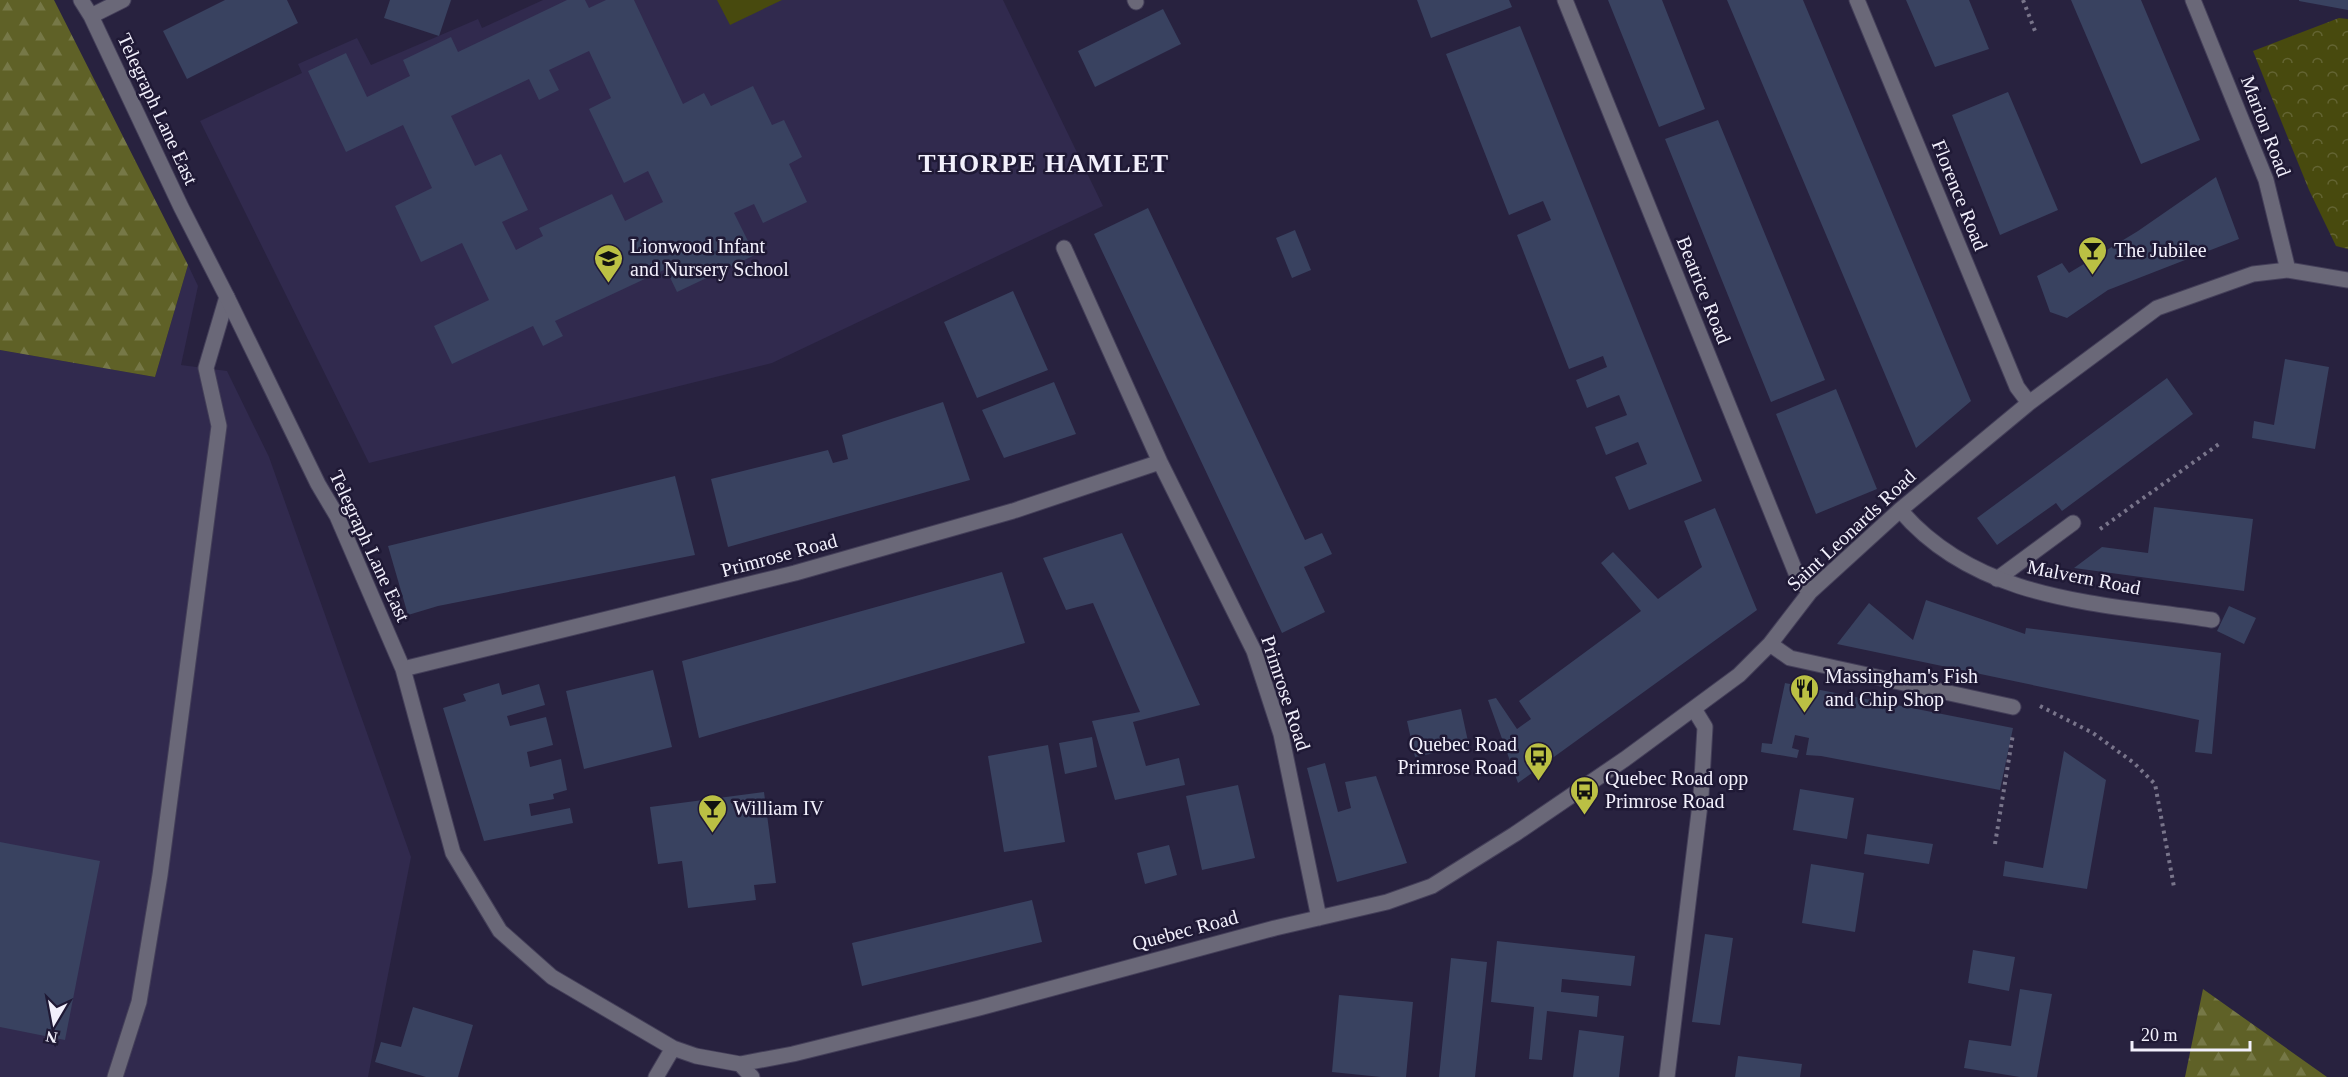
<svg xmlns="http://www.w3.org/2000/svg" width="2348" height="1077" font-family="'Times New Roman',serif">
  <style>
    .built { fill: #312a4e }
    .forest { fill: url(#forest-firs) }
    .park { fill: url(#park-crowns) }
    .pitch { fill: #484a0e }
    .building { fill: #394260; fill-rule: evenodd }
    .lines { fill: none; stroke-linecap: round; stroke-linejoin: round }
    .service-casing { stroke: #443f59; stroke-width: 17 }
    .minor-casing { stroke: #443f59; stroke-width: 17 }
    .path { stroke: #79758b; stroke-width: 4; stroke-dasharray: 3 4.5; stroke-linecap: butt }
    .service { stroke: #6a6878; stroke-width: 15 }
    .minor { stroke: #6a6878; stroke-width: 15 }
    .labels { text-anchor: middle; stroke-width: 5; stroke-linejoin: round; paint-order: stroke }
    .street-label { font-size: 20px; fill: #f2f0fc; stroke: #1f1935 }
    .poi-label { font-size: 20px; fill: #f2f0fc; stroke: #1f1935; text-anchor: start }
    .district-label { font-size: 26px; font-weight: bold; letter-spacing: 1.5px; fill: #f2f0fc; stroke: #1f1935 }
  </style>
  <defs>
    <pattern id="forest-firs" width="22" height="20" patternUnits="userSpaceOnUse" patternTransform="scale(1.5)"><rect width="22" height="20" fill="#5f6127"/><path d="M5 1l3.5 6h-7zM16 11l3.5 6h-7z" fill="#767847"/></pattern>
    <pattern id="park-crowns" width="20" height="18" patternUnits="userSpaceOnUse" patternTransform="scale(1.5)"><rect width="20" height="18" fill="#484a0e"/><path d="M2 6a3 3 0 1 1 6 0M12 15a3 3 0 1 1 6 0" fill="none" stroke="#636432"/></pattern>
  </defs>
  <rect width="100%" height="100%" fill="#28223f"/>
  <path class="built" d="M543 0H1003L1103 206 772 363 369 463 200 121 302 73 298 64 357 38 371 65 478 19 482 28Z
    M188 265 198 286 181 365 227 371 269 457 411 857 368 1077H0V350L155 377Z"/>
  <path class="forest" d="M0 0H54L188 265 155 377 0 350Z
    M2203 989 2327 1077H2185Z"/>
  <path class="park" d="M2339 18 2348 19V249L2336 246 2309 190 2253 51Z"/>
  <path class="pitch" d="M717 0H782L730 25Z"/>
  <path class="building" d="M225 0H287L298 23 187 79 163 31Z
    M390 0H451L439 36 384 18Z
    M567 0H585L589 8 606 0H634L683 104 704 93 711 106 753 86 772 125 784 120 802 157 789 164 807 202 763 223 754 204 734 213 755 255 677 292 666 269 555 321 563 336 543 346 533 326 452 364 434 326 489 300 462 243 421 262 395 206 432 188 403 125 346 152 308 71 346 53 367 97 410 76 403 60 451 37 458 52ZM589 51 611 98 589 109 624 183 648 171 663 202 625 221 612 194 539 228 543 236 516 250 502 222 528 210 501 154 475 166 451 116 529 79 539 100 559 90 549 70Z
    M1417 0H1509L1512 7 1431 38Z
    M1608 0H1662L1705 109 1659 127Z
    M1727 0H1803L1971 401 1916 448Z
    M1906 0H1969L1989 49 1935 67Z
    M2071 0H2141L2200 140 2141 164Z
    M2299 0H2348V10L2299 1Z
    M1163 9 1181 44 1095 87 1078 51Z
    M1520 26 1702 481 1629 510 1615 477 1647 464 1638 442 1606 455 1595 427 1627 415 1619 395 1587 408 1576 380 1607 367 1603 356 1569 369 1517 235 1551 220 1543 201 1509 215 1446 54Z
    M2008 92 2058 210 2000 235 1952 115Z
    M1718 120 1825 380 1771 402 1665 139Z
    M2216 177 2239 239 2108 290 2067 318 2050 312 2037 276 2062 263 2069 273 2138 231Z
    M1148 208 1305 540 1322 533 1332 554 1304 567 1325 612 1282 633 1094 234Z
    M1295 230 1311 270 1292 278 1276 238Z
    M1013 291 1048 370 977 398 944 322Z
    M2285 359 2329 367 2315 449 2252 438 2254 421 2274 425Z
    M2167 378 2193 414 2062 511 2056 503 1997 545 1977 518Z
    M1054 382 1076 434 1004 458 982 410Z
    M1836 389 1877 489 1816 514 1776 414Z
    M943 402 970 480 728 547 711 479 828 450 833 463 848 459 842 435Z
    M675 476 695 555 438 606 408 615 388 546Z
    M2154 507 2253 519 2244 591 2074 568 2102 547 2148 553Z
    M1715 508 1757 610 1518 783 1488 700 1496 698 1517 729 1531 719 1519 701 1641 611 1601 563 1613 552 1658 599 1702 567 1684 521Z
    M1122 533 1200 705 1133 722 1146 766 1179 758 1185 785 1115 800 1092 721 1140 712 1093 603 1066 610 1043 558Z
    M1002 572 1025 643 699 738 682 661Z
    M1926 600 2025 634 2026 628 2221 653 2212 754 2195 752 2199 720 1837 644 1869 603 1913 640Z
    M2229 606 2256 618 2244 644 2217 631Z
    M653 670 672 747 584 769 566 691Z
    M499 683 502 695 539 684 545 705 507 716 510 726 546 717 553 745 527 752 530 767 561 759 567 790 553 794 554 799 529 804 531 816 570 808 573 823 484 841 443 708 466 701 463 694Z
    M1785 683 2013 728 2000 790 1821 756 1806 755 1809 738 1795 735 1792 748 1799 750 1797 758 1761 752 1762 743 1772 744Z
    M1461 709 1469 746 1415 757 1407 721Z
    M1092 737 1097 767 1065 774 1059 743Z
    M1048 745 1065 842 1004 852 988 756Z
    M2064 751 2106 780 2087 889 2003 876 2005 861 2043 868Z
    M1325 763 1338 812 1351 808 1345 782 1376 776 1407 863 1337 882 1307 768Z
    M1238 785 1255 858 1202 870 1186 796Z
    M1800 789 1854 798 1847 839 1793 830Z
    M764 792 776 883 754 885 756 900 688 908 682 861 658 864 650 807Z
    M1867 834 1933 844 1929 864 1864 854Z
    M0 842 100 861 65 1040 0 1027Z
    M1169 845 1177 875 1145 884 1137 853Z
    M1811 864 1864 873 1855 932 1802 923Z
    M1032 900 1042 942 862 986 852 943Z
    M1705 934 1733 938 1720 1025 1692 1022Z
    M1497 941 1635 956 1631 986 1562 979 1561 992 1599 996 1597 1017 1547 1011 1542 1060 1529 1059 1534 1007 1491 1002Z
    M1973 950 2015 957 2009 991 1968 983Z
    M1451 958 1487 962 1475 1077H1439Z
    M2020 989 2052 994 2037 1077H2020L1964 1068 1969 1040 2011 1046Z
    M1339 995 1413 1002 1406 1077H1381L1332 1072Z
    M413 1007 473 1025 458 1077H426L375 1062 381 1042 401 1047Z
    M1579 1030 1624 1036 1619 1077H1573Z
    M1738 1056 1802 1064 1800 1077H1735Z"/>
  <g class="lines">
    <defs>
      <path id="service" d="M1135 0 1136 2
        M1997 579 2073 523
        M115 1077 139 1002 160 875 219 426 206 368 227 297"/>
      <path id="minor" d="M81 0 91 16 181 207 227 297 318 484 337 516 403 669 453 853 500 931 552 977 673 1048 696 1056 740 1064 793 1054 979 1008 1275 928 1387 902 1432 886 1515 834 1625 759 1739 675 1770 644 1810 592 1900 510 2029 403 2157 308 2253 274 2288 270 2348 280
        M1565 0 1798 578 1810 592
        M1857 0 2017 387 2029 403
        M2193 0 2266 180 2288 270
        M91 16 123 0
        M1064 248 1160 462 1254 651 1281 734 1319 918
        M1900 510C1978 602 2101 603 2212 620
        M1770 644 1790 658 2013 707
        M403 669 795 573 1013 511 1160 462
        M740 1064 752 1077
        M656 1077 673 1048
        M1667 1077 1701 796 1705 727 1694 709"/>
    </defs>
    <use href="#service" class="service-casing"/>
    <use href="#minor" class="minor-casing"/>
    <path class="path" d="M2023 0 2035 31
      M2100 529 2219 444
      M2040 706 2093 733 2134 763 2155 784 2174 887
      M1995 844 2013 734"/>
    <use href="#service" class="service"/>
    <use href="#minor" class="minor"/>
  </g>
  <defs>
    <symbol id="bar-pin" viewBox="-11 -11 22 30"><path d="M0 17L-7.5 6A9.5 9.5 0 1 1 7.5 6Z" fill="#bbc044" stroke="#1f1935"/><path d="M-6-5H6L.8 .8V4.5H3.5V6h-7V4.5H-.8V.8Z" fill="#111"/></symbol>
    <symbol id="school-pin" viewBox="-11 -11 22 30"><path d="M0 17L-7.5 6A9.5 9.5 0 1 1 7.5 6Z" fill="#bbc044" stroke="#1f1935"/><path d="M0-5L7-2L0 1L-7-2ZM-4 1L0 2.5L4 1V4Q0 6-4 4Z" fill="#111"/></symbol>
    <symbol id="restaurant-pin" viewBox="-11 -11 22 30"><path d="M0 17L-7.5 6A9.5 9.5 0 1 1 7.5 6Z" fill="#bbc044" stroke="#1f1935"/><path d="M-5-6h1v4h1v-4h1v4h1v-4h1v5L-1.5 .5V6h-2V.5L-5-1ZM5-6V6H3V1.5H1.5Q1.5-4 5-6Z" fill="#111"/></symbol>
    <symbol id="bus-pin" viewBox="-11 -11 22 30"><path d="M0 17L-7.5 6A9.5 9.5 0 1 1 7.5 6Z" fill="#bbc044" stroke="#1f1935"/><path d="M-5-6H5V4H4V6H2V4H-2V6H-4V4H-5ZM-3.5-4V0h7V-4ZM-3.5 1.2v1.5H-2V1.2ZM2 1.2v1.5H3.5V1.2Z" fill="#111"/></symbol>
  </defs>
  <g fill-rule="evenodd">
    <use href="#bar-pin" x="2076" y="234" width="33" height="45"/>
    <use href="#school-pin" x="592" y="242" width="33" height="45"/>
    <use href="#restaurant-pin" x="1788" y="672" width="33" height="45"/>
    <use href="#bus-pin" x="1522" y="740" width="33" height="45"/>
    <use href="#bus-pin" x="1568" y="774" width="33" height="45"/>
    <use href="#bar-pin" x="696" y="792" width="33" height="45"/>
  </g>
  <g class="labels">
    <g class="street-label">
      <text transform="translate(158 109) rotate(65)" y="7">Telegraph Lane East</text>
      <text transform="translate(2266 126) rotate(69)" y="7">Marion Road</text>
      <text transform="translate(1960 195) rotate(68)" y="7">Florence Road</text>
      <text transform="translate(1704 290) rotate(68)" y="7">Beatrice Road</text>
      <text transform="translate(1851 530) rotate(-43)" y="7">Saint Leonards Road</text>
      <text transform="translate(370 546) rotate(65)" y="7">Telegraph Lane East</text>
      <text transform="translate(779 555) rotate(-15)" y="7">Primrose Road</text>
      <text transform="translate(2084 577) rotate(11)" y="7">Malvern Road</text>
      <text transform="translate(1286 693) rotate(72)" y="7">Primrose Road</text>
      <text transform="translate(1185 930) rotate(-15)" y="7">Quebec Road</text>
    </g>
    <g class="poi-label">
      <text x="630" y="253">Lionwood Infant<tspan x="630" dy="23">and Nursery School</tspan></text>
      <text x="2114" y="257">The Jubilee</text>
      <text x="1825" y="683">Massingham's Fish<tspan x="1825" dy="23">and Chip Shop</tspan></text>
      <text x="1517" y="751" text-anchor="end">Quebec Road<tspan x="1517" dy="23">Primrose Road</tspan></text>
      <text x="1605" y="785">Quebec Road opp<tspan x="1605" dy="23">Primrose Road</tspan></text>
      <text x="733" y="815">William IV</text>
    </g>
    <g class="district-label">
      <text x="1044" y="172">THORPE HAMLET</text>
    </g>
  </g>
  <g transform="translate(54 1023) rotate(190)" stroke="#1f1935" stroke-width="4.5" paint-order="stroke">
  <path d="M0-4.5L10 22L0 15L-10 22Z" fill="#f2f0fc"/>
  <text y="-9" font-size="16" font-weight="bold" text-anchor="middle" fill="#f2f0fc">N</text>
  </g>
  <path d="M2132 1041v9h118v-9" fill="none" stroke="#f2f0fc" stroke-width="3"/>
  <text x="2141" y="1041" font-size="18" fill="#f2f0fc" stroke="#1f1935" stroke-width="4.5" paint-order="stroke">20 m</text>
</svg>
